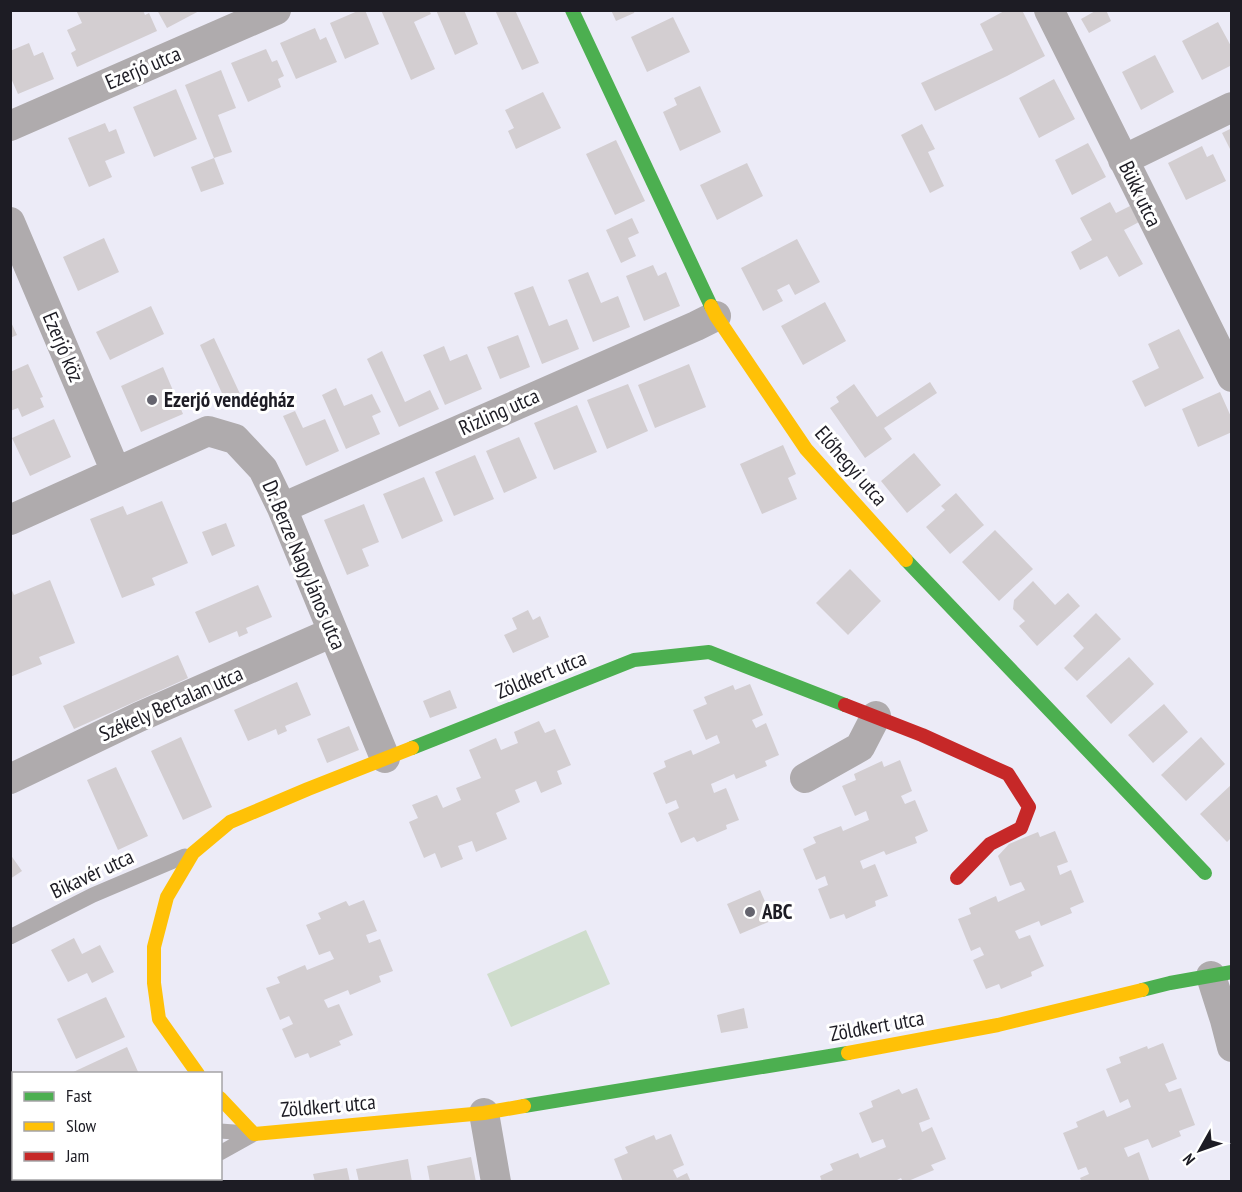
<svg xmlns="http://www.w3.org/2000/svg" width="1242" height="1192" font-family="'PT Sans Narrow',sans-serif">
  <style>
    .green { fill: #cfddcc }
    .building { fill: #d3ced1 }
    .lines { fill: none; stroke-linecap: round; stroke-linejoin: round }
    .lane { stroke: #afabad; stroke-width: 15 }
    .street { stroke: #afabad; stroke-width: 30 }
    .fast { stroke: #4caf50; stroke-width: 14 }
    .slow { stroke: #ffc107; stroke-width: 14 }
    .jam { stroke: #c62828; stroke-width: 14 }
    .poi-dot { fill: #65646e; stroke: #fff; stroke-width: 2 }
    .labels { text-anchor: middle; stroke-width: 6; stroke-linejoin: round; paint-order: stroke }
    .street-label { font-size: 21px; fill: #1d1c24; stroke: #fff }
    .poi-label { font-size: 21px; font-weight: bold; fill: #1d1c24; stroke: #fff; text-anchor: start }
  </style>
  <rect width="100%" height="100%" fill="#ecebf7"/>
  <path class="green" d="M586 930 610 984 511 1027 487 974Z"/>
  <path class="building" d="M76 10H143L145 15 149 13 157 31 77 67 71 53 76 50 67 30 82 23Z
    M157 10H201L167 28Z
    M360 10H365L379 44 345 59 330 23Z
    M381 10H429L431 14 414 22 435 69 411 80Z
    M436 10H464L478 44 455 55Z
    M495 10H515L539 63 522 70Z
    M611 10H635L634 13 616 21Z
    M1006 10H1022L1045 56 1007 76 935 111 921 83 993 50 980 24Z
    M1097 10H1106L1111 21 1089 33 1081 19Z
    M673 17 690 52 647 72 631 37Z
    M1218 22 1232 48V65L1202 80 1182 41Z
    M315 28 320 40 326 37 337 62 296 79 280 43Z
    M29 43 34 56 43 52 54 79 18 94 10 76V51Z
    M266 49 272 62 277 60 284 76 278 79 281 87 248 102 231 63Z
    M1155 55 1174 92 1141 110 1122 72Z
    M221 70 236 108 218 115 232 152 214 158 185 85Z
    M1054 79 1075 119 1039 138 1019 98Z
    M700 86 721 132 680 151 663 112 677 105 674 98Z
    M176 89 197 139 154 157 133 107Z
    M543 92 561 128 516 149 508 131 514 128 505 110Z
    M105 123 109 132 116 129 125 153 105 161 112 177 89 187 68 138Z
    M922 124 935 149 928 152 944 186 930 193 901 135Z
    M1232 128V153L1222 133Z
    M616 140 645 201 615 215 586 154Z
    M1088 143 1106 177 1072 195 1055 160Z
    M1202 146 1207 157 1213 154 1226 181 1186 200 1168 163Z
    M214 158 224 184 201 192 191 167Z
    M747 163 763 196 717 220 700 185Z
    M1110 202 1116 213 1130 206 1139 222 1124 230 1143 264 1119 277 1107 256 1080 270 1071 252 1092 240 1080 218Z
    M632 218 639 233 628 238 636 256 621 263 606 230Z
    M104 238 119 272 78 291 63 257Z
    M797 239 820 282 795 295 789 284 777 290 783 301 763 311 741 268Z
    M653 265 658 276 666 272 680 306 644 321 626 276Z
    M588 272 601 303 618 296 630 327 593 342 568 280Z
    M533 286 549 326 567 319 579 349 542 364 514 293Z
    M825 302 846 341 803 365 781 326Z
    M151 306 164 334 110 360 96 332Z
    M10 320 17 335 10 338Z
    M1179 329 1204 378 1145 407 1132 381 1159 368 1148 344Z
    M518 335 530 367 500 379 487 347Z
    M214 338 241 396 226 402 200 345Z
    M444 346 450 361 467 354 482 389 445 405 423 355Z
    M382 351 405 402 430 390 439 409 399 427 367 359Z
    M28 364 43 397 40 398 44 407 22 417 18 408 10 411V372Z
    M689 364 706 407 655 428 638 385Z
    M163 367 183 414 141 432 121 386Z
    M930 382 937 393 884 428 892 439 865 458 830 408 839 402 836 397 854 384 877 417Z
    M628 384 648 431 607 449 587 400Z
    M336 388 344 406 372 394 381 412 372 416 380 434 346 449 322 395Z
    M1220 392 1232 419V432L1198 447 1182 409Z
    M577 405 597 452 554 470 534 423Z
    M295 411 303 428 325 419 339 451 306 466 283 416Z
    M54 419 71 457 30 476 12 438Z
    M519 437 537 478 504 493 486 451Z
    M783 445 796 474 788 478 797 499 762 514 740 464Z
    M914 453 941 485 907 513 881 481Z
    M475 455 494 499 454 516 435 472Z
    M424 477 443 521 402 539 383 494Z
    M956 493 984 525 950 554 926 527 945 510 941 506Z
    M162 501 188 563 152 578 155 585 122 598 90 519 123 506 127 515Z
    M364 504 379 542 362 549 369 566 347 575 324 520Z
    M226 523 235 546 212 556 202 532Z
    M995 530 1033 569 999 601 962 562Z
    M850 569 881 601 848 635 816 603Z
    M50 580 75 643 39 657 42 664 10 677V586L14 595Z
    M1033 581 1055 605 1068 593 1080 606 1037 646 1019 626 1025 621 1013 609 1014 600Z
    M258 585 272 617 246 628 248 633 239 637 237 631 209 643 195 612Z
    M528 610 533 620 540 616 549 637 513 653 504 635 517 629 512 618Z
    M1096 613 1121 639 1077 681 1064 668 1084 648 1073 636Z
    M178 655 188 678 74 729 63 706Z
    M1129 657 1154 684 1111 724 1086 696Z
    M297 682 311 715 285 726 287 731 278 735 276 729 248 741 234 710Z
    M750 684 763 715 752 720 756 728 766 723 779 755 765 761 767 766 736 779 734 774 711 784 714 793 726 788 739 820 726 825 727 829 697 842 694 837 681 843 668 813 679 808 676 800 666 804 653 773 666 767 664 761 691 750 693 755 720 743 717 735 706 740 693 710 707 704 704 697 733 685 735 690Z
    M450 690 457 708 430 718 423 701Z
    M1164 704 1188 732 1153 763 1128 735Z
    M539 721 545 733 555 729 571 765 557 771 562 784 541 793 536 781 515 790 520 802 496 813 507 839 476 852 472 841 458 846 463 859 441 868 435 853 424 858 409 822 418 818 412 805 437 795 443 808 461 800 456 788 481 778 469 750 496 738 501 750 518 743 514 732Z
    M349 726 359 750 327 763 317 739Z
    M181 737 212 807 183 820 151 751Z
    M1201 737 1225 764 1186 801 1161 775Z
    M900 760 912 791 901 796 905 804 915 800 928 831 915 837 917 843 886 855 884 851 860 861 863 869 875 864 888 896 875 901 876 906 846 919 844 914 830 919 818 889 828 885 825 876 816 880 803 849 816 843 813 837 841 826 843 831 869 820 866 811 855 816 842 786 856 780 854 774 882 761 884 767Z
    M116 767 148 836 118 850 87 780Z
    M1232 784V837L1227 842 1200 814Z
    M1055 831 1068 862 1057 866 1060 875 1071 870 1084 902 1070 908 1072 913 1041 926 1039 921 1015 931 1019 939 1030 935 1044 966 1031 972 1032 976 1001 989 999 984 986 989 973 960 984 955 980 947 971 951 958 919 971 914 969 908 996 896 998 902 1025 890 1021 882 1010 886 998 856 1009 844 1038 832 1040 837Z
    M10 854 22 871 10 879Z
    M760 890 773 920 740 934 727 904Z
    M364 900 377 931 366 935 369 943 380 939 393 971 379 976 381 982 350 995 348 990 324 1000 328 1008 339 1004 353 1035 339 1041 341 1045 310 1058 308 1053 295 1058 282 1029 293 1024 289 1016 280 1020 266 988 280 983 277 977 305 965 307 970 334 959 330 951 319 955 306 925 321 919 318 913 346 901 349 906Z
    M74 938 82 954 100 945 114 972 92 983 87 973 68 982 51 950Z
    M106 997 125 1037 76 1059 57 1019Z
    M744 1008 748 1028 721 1033 717 1015Z
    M1163 1043 1177 1079 1165 1084 1169 1092 1181 1088 1195 1125 1179 1131 1181 1136 1152 1148 1148 1139 1124 1148 1128 1157 1139 1152 1150 1182H1082L1080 1178 1089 1174 1086 1167 1078 1170 1063 1133 1078 1127 1076 1122 1104 1110 1107 1117 1131 1107 1128 1099 1120 1103 1106 1069 1121 1063 1119 1057 1147 1046 1148 1049Z
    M127 1047 139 1074H69Z
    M917 1088 930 1119 919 1123 922 1132 932 1127 946 1159 931 1165 934 1170 906 1182H903L901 1178 893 1182H822L820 1176 833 1170 830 1164 858 1153 860 1158 886 1147 883 1139 872 1143 859 1113 873 1107 871 1101 899 1089 902 1094Z
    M671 1134 684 1165 673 1170 677 1178 687 1173 691 1182H623L614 1159 628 1153 625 1147 654 1135 656 1140Z
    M471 1157 476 1182H430L427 1166Z
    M408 1159 412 1182H359L356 1169Z
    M347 1168 350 1182H315L313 1174Z"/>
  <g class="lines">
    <path class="lane" d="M10 937 93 895 185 856
      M220 1131 248 1133
      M220 1153 254 1134
      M128 1178 130 1182
      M171 1182 177 1178"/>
    <path class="street" d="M1049 10 1232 377
      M10 126 276 10
      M1123 160 1232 107
      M10 222 116 472
      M282 508 696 326 716 316
      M10 520 208 431 235 439 263 469 282 508 385 758
      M805 778 860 747 876 716
      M10 779 139 717 333 632
      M1211 976 1225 1020 1232 1047
      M484 1113 496 1182"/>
    <path class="fast" d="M572 10 711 306
      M906 560 1205 873
      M412 748 634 660 709 652 845 705
      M1142 990 1170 983 1232 972
      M524 1106 848 1053"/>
    <path class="slow" d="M711 306 716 316 806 449 906 560
      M848 1053 998 1025 1142 990
      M198 1074 159 1019 154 983V947L167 897 193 853 230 822 308 789 412 748
      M220 1098 254 1134 484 1113 524 1106"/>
    <path class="jam" d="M845 705 922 735 1008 774 1029 807 1021 828 990 844 957 878"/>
  </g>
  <g class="poi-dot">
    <circle cx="152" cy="400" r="6"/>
    <circle cx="750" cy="912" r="6"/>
  </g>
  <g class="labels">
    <g class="street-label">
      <text transform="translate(143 68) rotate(-23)" y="7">Ezerjó utca</text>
      <text transform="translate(1140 194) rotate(64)" y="7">Bükk utca</text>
      <text transform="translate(63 347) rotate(67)" y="7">Ezerjó köz</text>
      <text transform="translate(499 412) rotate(-24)" y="7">Rizling utca</text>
      <text transform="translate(851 466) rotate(49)" y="7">Előhegyi utca</text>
      <text transform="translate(304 565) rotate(67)" y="7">Dr. Berze Nagy János utca</text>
      <text transform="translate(541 675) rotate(-22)" y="7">Zöldkert utca</text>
      <text transform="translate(171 704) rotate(-24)" y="7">Székely Bertalan utca</text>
      <text transform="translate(92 874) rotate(-25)" y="7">Bikavér utca</text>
      <text transform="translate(877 1026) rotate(-10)" y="7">Zöldkert utca</text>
      <text transform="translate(328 1106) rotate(-5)" y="7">Zöldkert utca</text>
    </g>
    <g class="poi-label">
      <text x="164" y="407">Ezerjó vendégház</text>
      <text x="762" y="919">ABC</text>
    </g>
  </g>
  <rect width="1242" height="1192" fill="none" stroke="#1d1c24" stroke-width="24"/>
  <rect x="12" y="1072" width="210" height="108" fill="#ffffff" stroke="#a5a4a7" stroke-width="1.5"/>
  <rect x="24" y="1092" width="30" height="9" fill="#4caf50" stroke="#a5a4a7" stroke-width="1.5"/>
  <text x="66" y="1102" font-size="18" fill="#1d1c24">Fast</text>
  <rect x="24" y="1122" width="30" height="9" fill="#ffc107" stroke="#a5a4a7" stroke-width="1.5"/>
  <text x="66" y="1132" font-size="18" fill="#1d1c24">Slow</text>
  <rect x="24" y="1152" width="30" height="9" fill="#c62828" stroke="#a5a4a7" stroke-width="1.5"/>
  <text x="66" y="1162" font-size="18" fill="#1d1c24">Jam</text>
  <g transform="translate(1200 1150) rotate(230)" stroke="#ffffff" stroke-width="4.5" paint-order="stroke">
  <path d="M0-4.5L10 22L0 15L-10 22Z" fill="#1d1c24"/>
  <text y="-9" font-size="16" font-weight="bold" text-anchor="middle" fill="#1d1c24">N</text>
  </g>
</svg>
